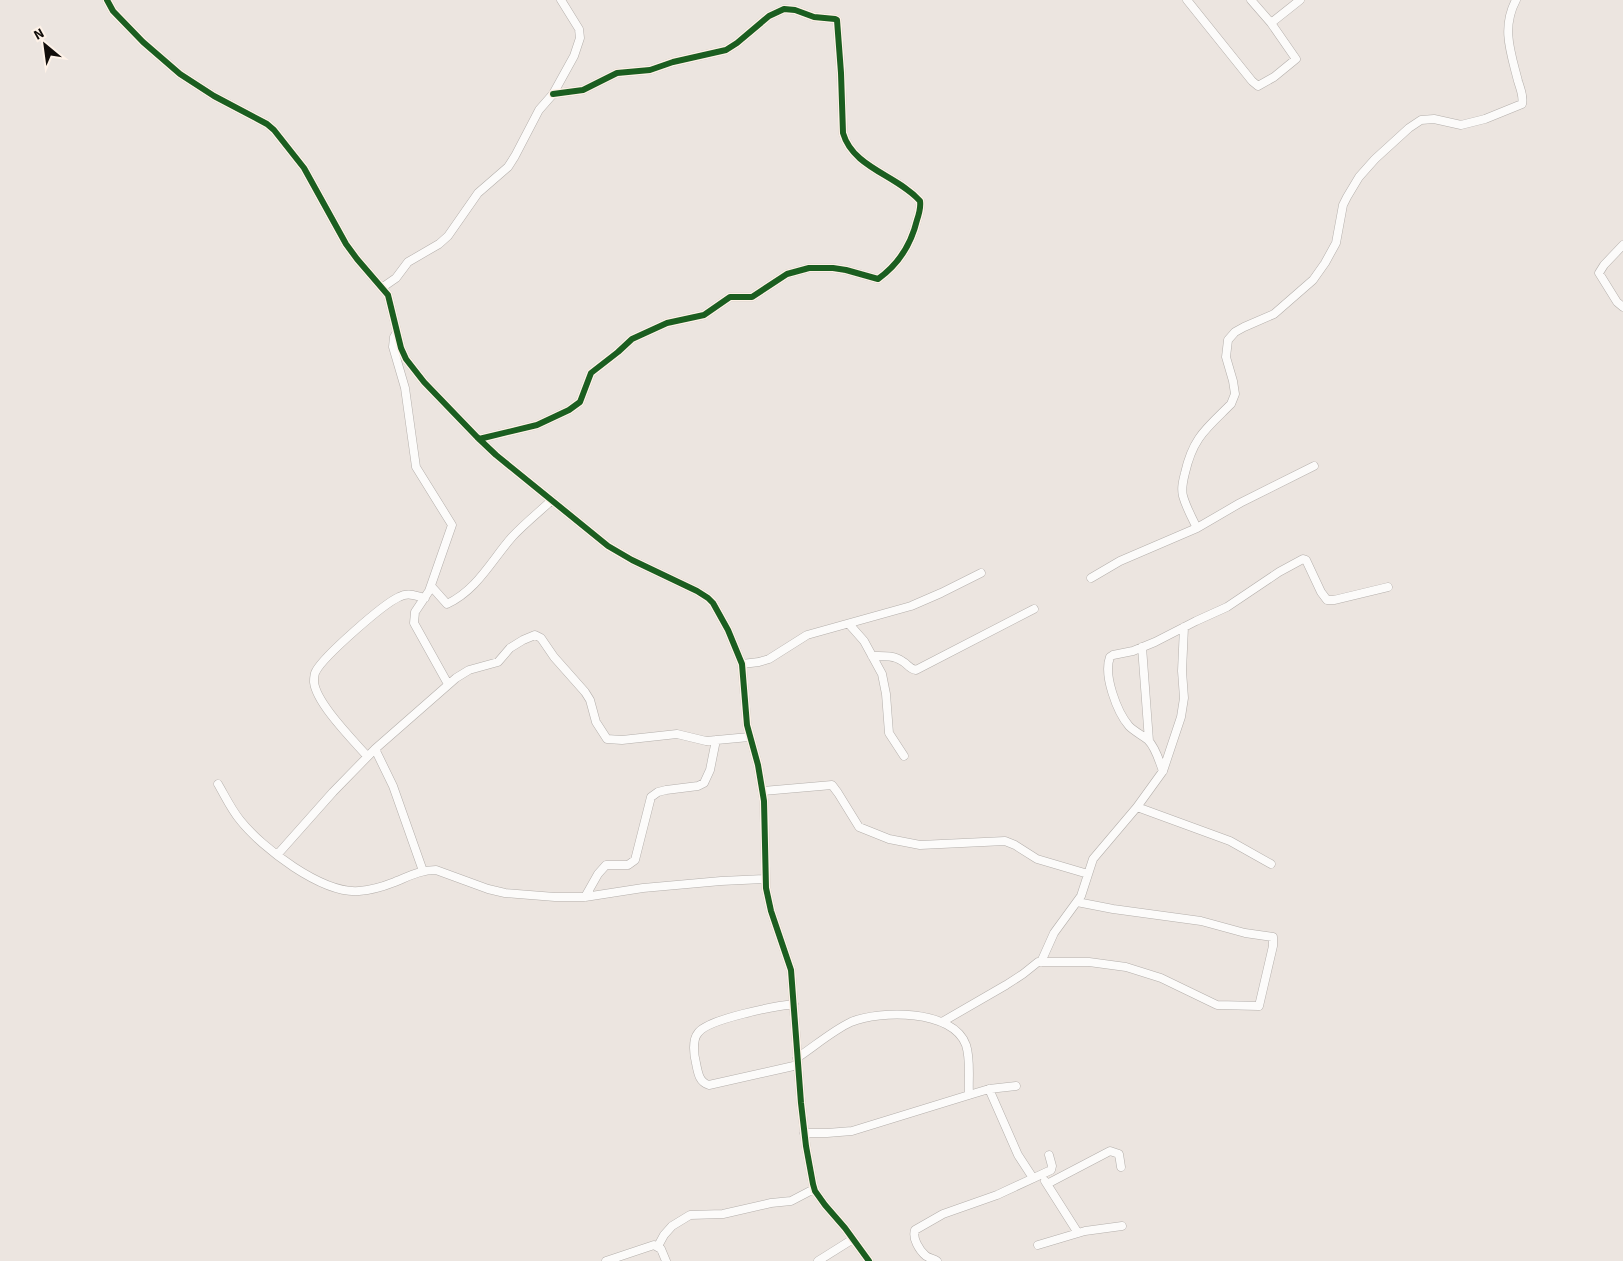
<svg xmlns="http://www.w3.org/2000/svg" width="1623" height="1261" font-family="'Source Sans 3',sans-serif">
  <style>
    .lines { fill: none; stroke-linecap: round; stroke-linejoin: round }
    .minor-casing { stroke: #b4afab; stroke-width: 9 }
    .minor { stroke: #fcfbfa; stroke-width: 8 }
    .cycleway-casing { stroke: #fef2e8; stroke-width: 9 }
    .cycleway { stroke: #1b5e20; stroke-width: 6 }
  </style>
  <rect width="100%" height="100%" fill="#ece5e0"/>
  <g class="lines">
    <defs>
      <path id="minor" d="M107 0 113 11 143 42 180 74 214 96 267 124 274 130 304 168 346 244 357 259 388 295 401 348 406 359 424 382 477 437 496 455 608 546 632 560 697 591 708 598 713 603 728 630 742 664 747 725 758 765 764 801 766 888 771 911 791 970 801 1103 806 1146 813 1184 815 1191 825 1205 845 1228 869 1261
        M1187 0 1252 81 1258 86 1274 77 1296 59 1271 23 1251 0
        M1271 23 1300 0
        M1623 245 1604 265 1599 273 1617 302 1623 307
        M383 287 396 278 408 262 439 244 448 236 478 193 508 167 515 156 539 110 553 94 574 56 580 38 579 29 561 0
        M397 332 394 337 393 347 405 388 416 467 452 525 429 591 415 612 414 623 448 684
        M479 439 537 425 569 410 580 402 591 373 618 352 632 339 667 323 704 315 730 297H752L787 274 809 268H833L846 270 878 279C899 264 911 245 917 220 919 214 921 207 920 201 897 175 853 168 843 133L841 73 837 20 835 19 814 17 795 10 784 9 769 16 737 43 726 50 673 62 650 70 617 73 583 90 553 94
        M1197 528C1192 518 1186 507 1183 496 1181 488 1183 481 1185 473 1193 437 1207 428 1231 404L1235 394 1233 381 1226 357 1228 340 1235 332 1244 327 1274 314 1313 280 1325 263 1336 243 1343 205 1347 197 1359 177 1375 159 1409 128 1421 120 1434 119 1461 125 1485 119 1522 104C1524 96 1520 88 1518 81 1511 53 1501 28 1516 0
        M1091 578 1120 561 1197 528 1240 503 1314 466
        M431 586 447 604C477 590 491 561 512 537 524 524 539 512 552 500
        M849 624 864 641 882 674 886 694 889 733 904 756
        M1142 647 1149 741
        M872 656C882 656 894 655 902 661 908 664 909 669 916 670L1034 609
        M742 664 759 662 769 659 807 635 911 606 941 593 981 573
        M375 749 393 786 423 871
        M367 756C353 740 316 703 314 682 314 678 314 674 316 671 324 656 383 604 399 597 408 592 415 596 425 598
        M1163 771C1159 761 1156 748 1148 740 1142 735 1135 732 1129 726 1117 712 1103 675 1110 657L1113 655 1133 651 1155 642 1196 621 1227 607 1279 572 1303 559 1306 560 1321 592 1327 600H1334L1388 587
        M218 784C225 796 231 809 240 820 262 848 322 894 359 891 370 890 382 887 392 883 408 877 419 870 436 870L488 889 505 893 555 897H585L643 888 721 881 765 879
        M763 791 832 785 838 793 859 827 889 839 920 845 1005 841 1015 845 1037 859 1088 874
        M1137 807 1230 841 1271 864
        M277 855 333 792 375 749 456 678 469 670 498 662 510 648 523 640 535 635 541 638 554 657 585 692 590 700 596 722 607 739 622 740 677 734 706 741 749 737
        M585 897 598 874 606 865H628L635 860 651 797 658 792 666 790 698 786 704 783 710 770 716 740
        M1041 962 1054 933 1081 896 1093 859 1137 807 1163 771 1181 717 1184 698 1182 671 1184 627
        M794 1004C776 1006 707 1019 698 1033 692 1040 694 1055 696 1063 698 1073 699 1082 709 1085L798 1065
        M942 1022 1006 985 1023 974 1038 962H1089L1126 967 1161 978 1217 1005 1259 1006 1273 946V937L1245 933 1201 921 1113 909 1077 902
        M797 1058C815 1046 832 1031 851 1022 880 1010 953 1009 966 1045 971 1060 968 1079 969 1095
        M989 1089 1018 1155 1033 1178
        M804 1133H827L852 1131 969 1095 989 1089 1016 1086
        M1045 1181 1078 1233
        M1047 1184 1110 1151 1119 1154 1121 1167
        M1038 1245 1085 1231 1122 1226
        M658 1246 664 1235 672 1226 690 1215 723 1214 771 1203 791 1201 814 1189
        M606 1261 654 1245 661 1249 666 1261
        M818 1261 853 1239
        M937 1261C934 1259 929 1258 926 1256 919 1250 912 1238 915 1230L943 1214 997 1195 1051 1170 1052 1166 1049 1155"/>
    </defs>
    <use href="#minor" class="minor-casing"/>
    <use href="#minor" class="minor"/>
    <defs>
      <path id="cycleway" d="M107 0 113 11 143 42 180 74 214 96 267 124 274 130 304 168 346 244 357 259 388 295 401 348 406 359 424 382 477 437 496 455 608 546 632 560 697 591 708 598 713 603 728 630 742 664 747 725 758 765 764 801 766 888 771 911 791 970 801 1103 806 1146 813 1184 815 1191 825 1205 845 1228 869 1261
        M479 439 537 425 569 410 580 402 591 373 618 352 632 339 667 323 704 315 730 297H752L787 274 809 268H833L846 270 878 279C899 264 911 245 917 220 919 214 921 207 920 201 897 175 853 168 843 133L841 73 837 20 835 19 814 17 795 10 784 9 769 16 737 43 726 50 673 62 650 70 617 73 583 90 553 94"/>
    </defs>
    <use href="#cycleway" class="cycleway-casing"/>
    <use href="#cycleway" class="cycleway"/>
  </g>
  <g transform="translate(45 45) rotate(331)" stroke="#fef2e8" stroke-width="4" paint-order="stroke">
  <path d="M0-4L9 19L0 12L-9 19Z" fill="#110d0a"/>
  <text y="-8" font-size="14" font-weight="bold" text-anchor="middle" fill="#110d0a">N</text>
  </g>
</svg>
